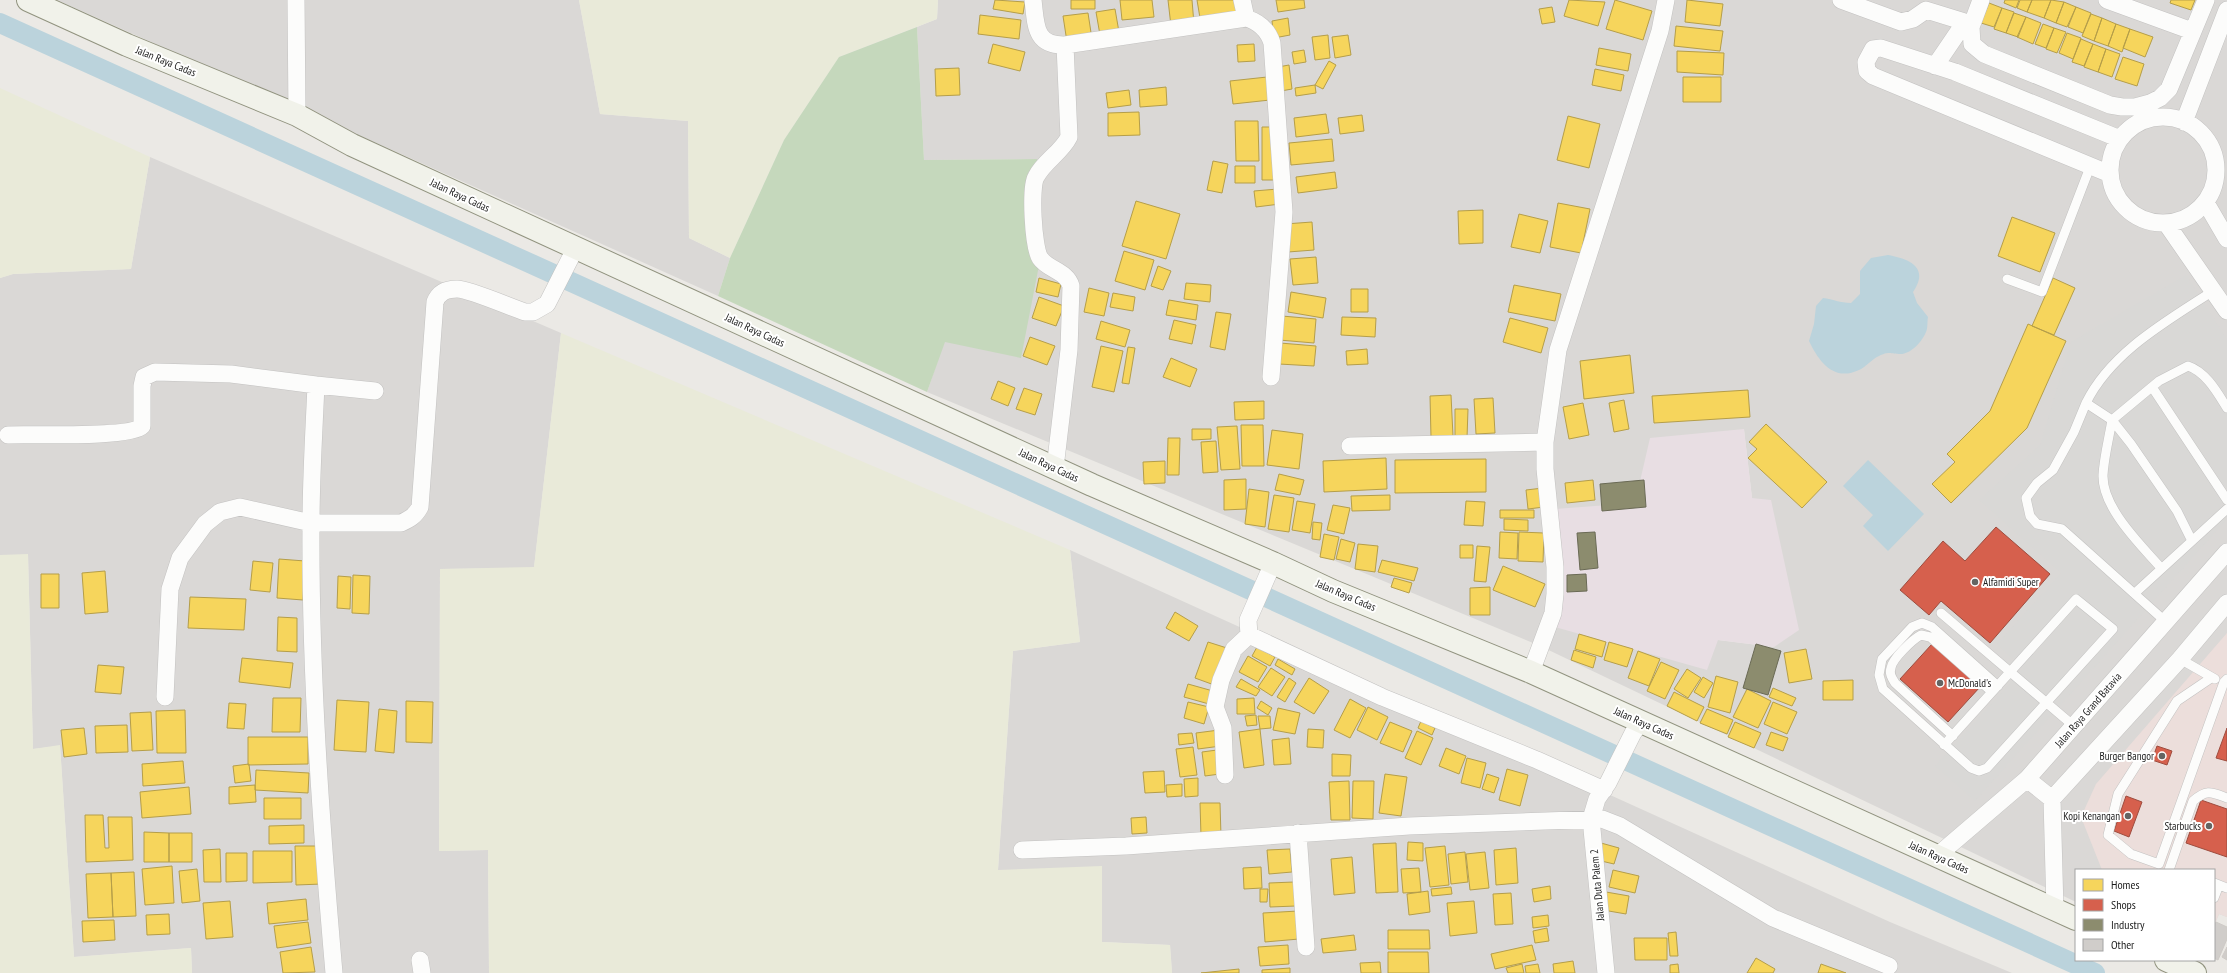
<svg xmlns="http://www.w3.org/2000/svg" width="2227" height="973" font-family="'PT Sans Narrow',sans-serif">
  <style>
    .residential { fill: #dad8d6; fill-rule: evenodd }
    .commercial { fill: #ecdedb }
    .industrial { fill: #e8dee3 }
    .religious { fill: #d9d8d6 }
    .farmland { fill: #e9ead9 }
    .forest { fill: #c5d8bc }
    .water { fill: #bbd3dc }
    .homes { fill: #f6d55c; stroke: #b59e49 }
    .shops { fill: #d6604d; stroke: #9e4c3e }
    .industry { fill: #8c8c6e; stroke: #6a6a55 }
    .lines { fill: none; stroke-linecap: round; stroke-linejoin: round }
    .canal { stroke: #bbd3dc; stroke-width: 20 }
    .building { fill: #d0cdca; stroke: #cecac6 }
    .lane-casing { stroke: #c3c2c1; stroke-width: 10 }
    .street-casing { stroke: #c3c2c1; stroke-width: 18 }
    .secondary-casing { stroke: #91937f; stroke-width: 24 }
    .lane { stroke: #fcfcfb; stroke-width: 9 }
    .street { stroke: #fcfcfb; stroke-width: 17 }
    .secondary { stroke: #f1f2ea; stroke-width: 22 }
    .poi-dot { fill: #646462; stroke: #fff; stroke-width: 1.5 }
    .labels { text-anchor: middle; stroke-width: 4; stroke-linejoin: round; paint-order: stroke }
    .street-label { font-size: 11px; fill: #1c1c1c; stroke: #fff }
    .poi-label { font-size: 11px; fill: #1c1c1c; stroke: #fff; text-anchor: end }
  </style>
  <rect width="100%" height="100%" fill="#ebe9e5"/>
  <path class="residential" d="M57 0H579L600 114 688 121 689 238 730 258 718 296Z
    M938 0H2227V917L2219 914 2214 926V870H2076V902L1538 645 927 392 944 342 1037 159 924 160 917 27 937 19ZM1744 430 1752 498 1774 647 1718 640 1635 503Z
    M150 157 561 333 534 568 440 569 439 851 488 850 489 973H192L191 948 74 957 60 746 33 749 28 555H0V278L13 274 131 269Z
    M1070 550 1890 922 2012 973H1172L1170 945 1102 942 998 870 1013 651 1080 642Z"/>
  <path class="commercial" d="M2227 633V917L2219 914 2214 926V870H2102L2081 817 2096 784Z"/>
  <path class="industrial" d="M1744 429 1752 498 1771 500 1799 630 1774 647 1718 640 1707 670 1555 627V509L1635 503 1650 438Z"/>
  <path class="religious" d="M2186 275 2227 339V519L1975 801 1935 766 2023 669 1997 644 2061 573 1979 500 2040 445 2071 342Z"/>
  <path class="farmland" d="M579 0H938L937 19 839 57 784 140 730 258 689 238 688 121 600 114Z
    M0 88 150 157 131 269 13 274 0 278Z
    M561 333 1070 550 1080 642 1013 651 998 870 1102 866V942L1170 945 1172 973H489L488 850 439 851 440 569 534 567Z
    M28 554 33 749 60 745 74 957 191 948 192 973H0V555Z"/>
  <path class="forest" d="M917 27 924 160 1037 159 1042 250 1021 358 945 342 927 392 718 296 730 258 784 140 839 57Z"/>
  <path class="water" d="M1888 255C1909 259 1930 267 1913 292L1917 303 1928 317C1927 322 1928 328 1926 332 1922 342 1910 355 1899 354 1889 354 1890 351 1879 356 1872 359 1866 367 1859 370 1834 382 1819 362 1809 341L1814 324 1816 306 1823 298C1833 299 1840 303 1851 303L1860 294V271L1871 258Z
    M1868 460 1924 514 1888 551 1863 526 1873 515 1843 486Z"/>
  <path class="homes" d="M995 0 1025 2 1023 14 993 9Z
    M1071 0H1095V9H1071Z
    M1120 0H1152L1154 17 1122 20Z
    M1168 0H1192L1194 24 1171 26Z
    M1197 0H1238L1240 12 1200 18Z
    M1276 0H1304L1305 8 1278 12Z
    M1569 0 1605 2 1598 26 1564 16Z
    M1615 0 1652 11 1643 40 1606 29Z
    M1687 0 1723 4 1720 26 1685 22Z
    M2005 0H2019L2016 8 2004 3Z
    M2020 0H2032L2027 12 2017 8Z
    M2032 0H2051L2044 18 2027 12Z
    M2051 0 2064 2 2056 23 2044 18Z
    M2171 0H2195L2191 10 2170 3Z
    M2064 2 2076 7 2067 27 2056 23Z
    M1989 3 2002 8 1994 27 1981 23Z
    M1552 7 1555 22 1542 24 1539 9Z
    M2076 7 2091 13 2083 33 2068 27Z
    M2002 8 2014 12 2006 33 1994 29Z
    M1115 9 1119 32 1100 35 1096 12Z
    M1088 13 1092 39 1067 42 1063 16Z
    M2014 13 2026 17 2018 37 2006 33Z
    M2091 14 2102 18 2094 41 2082 36Z
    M980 15 1021 20 1019 39 978 34Z
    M2026 17 2041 23 2033 44 2017 37Z
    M1288 18 1290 35 1274 38 1272 21Z
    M2102 18 2116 24 2108 46 2094 41Z
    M2043 24 2054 28 2046 48 2035 44Z
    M2116 24 2130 29 2122 52 2108 46Z
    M1676 26 1723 31 1720 51 1674 46Z
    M2054 28 2066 32 2057 53 2046 49Z
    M2130 29 2153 37 2145 57 2123 48Z
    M2067 33 2081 38 2073 59 2059 53Z
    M1328 35 1330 58 1315 60 1312 37Z
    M1348 35 1351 55 1335 58 1332 37Z
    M2081 39 2093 44 2084 66 2072 62Z
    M993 44 1025 52 1020 71 988 63Z
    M1254 44 1255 61 1238 62 1237 45Z
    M2093 44 2106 49 2098 72 2084 67Z
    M1599 48 1631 54 1628 71 1596 65Z
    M2106 49 2120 54 2112 77 2098 72Z
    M1304 50 1306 62 1294 64 1292 52Z
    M1677 51 1724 53 1723 75 1677 72Z
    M2123 57 2144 64 2137 86 2115 79Z
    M1329 61 1336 65 1323 89 1315 85Z
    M1289 65 1292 89 1281 91 1278 67Z
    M959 68 960 95 936 96 935 69Z
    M1595 69 1624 75 1621 91 1592 85Z
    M1267 77 1270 100 1233 104 1230 81Z
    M1683 77H1721V102H1683Z
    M1315 85 1316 93 1296 96 1295 88Z
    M1166 87 1167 105 1140 107 1139 90Z
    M1129 90 1131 105 1108 108 1106 93Z
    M1139 112 1140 135 1108 136V113Z
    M1326 114 1329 133 1296 137 1294 118Z
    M1362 115 1364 131 1340 134 1338 118Z
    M1568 116 1600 124 1589 168 1557 160Z
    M1235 121H1258L1259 161H1236Z
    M1262 127H1275L1274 180H1262Z
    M1332 139 1334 161 1291 165 1289 143Z
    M1213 161 1228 164 1222 193 1207 190Z
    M1235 166H1255V183H1235Z
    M1335 172 1337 188 1298 193 1296 177Z
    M1278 189 1280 204 1256 207 1254 191Z
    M1136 201 1180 214 1166 259 1122 246Z
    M1558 203 1590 209 1581 253 1550 247Z
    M1483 210V243L1459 244 1458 211Z
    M1519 214 1548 221 1540 253 1511 247Z
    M2012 217 2055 233 2040 272 1998 256Z
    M1312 222 1314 250 1288 252 1285 224Z
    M1124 251 1154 260 1145 290 1115 281Z
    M1316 257 1318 283 1293 285 1290 259Z
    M1158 266 1171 271 1163 290 1151 286Z
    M1039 278 1061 284 1058 297 1036 292Z
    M2053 278 2075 288 2054 335 2032 326Z
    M1186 283 1211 285 1210 302 1184 299Z
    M1514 285 1561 294 1555 321 1508 312Z
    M1089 288 1109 293 1104 316 1084 312Z
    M1351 289H1368V312H1351Z
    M1291 292 1326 298 1323 318 1288 312Z
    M1113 293 1135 297 1133 311 1110 307Z
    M1039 297 1064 306 1056 326 1032 318Z
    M1169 300 1198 305 1196 320 1166 315Z
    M1216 312 1231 314 1225 350 1210 347Z
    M1282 316 1316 319 1314 343 1279 340Z
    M1342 317 1376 318 1375 337 1341 335Z
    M1510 318 1548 328 1541 353 1503 342Z
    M1174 320 1196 325 1192 344 1169 339Z
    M1101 321 1130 330 1125 347 1096 339Z
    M2028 324 2066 341 2027 428 1951 503 1932 484 1955 462 1947 454 1990 411Z
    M1030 337 1055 346 1047 365 1023 356Z
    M1280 343 1316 346 1314 366 1279 364Z
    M1101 346 1123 351 1114 392 1092 387Z
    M1128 347 1135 348 1129 384 1122 383Z
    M1367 349 1368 364 1347 365 1346 351Z
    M1630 355 1634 393 1584 399 1580 361Z
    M1171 358 1197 369 1190 387 1163 377Z
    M998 381 1015 388 1008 406 991 399Z
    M1024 388 1042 394 1035 415 1016 409Z
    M1748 390 1750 417 1654 423 1652 396Z
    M1451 395 1453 436 1431 437 1430 396Z
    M1493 398 1495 433 1476 434 1474 399Z
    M1624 400 1629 429 1614 432 1609 403Z
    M1264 401V419L1235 420 1234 402Z
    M1583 403 1589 435 1569 439 1563 407Z
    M1455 409H1468L1467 438H1455Z
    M1766 424 1827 482 1802 508 1748 458 1757 449 1749 442Z
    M1241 425H1263L1264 466H1242Z
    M1237 426 1240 469 1221 470 1217 427Z
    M1192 429H1211V439L1192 440Z
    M1272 430 1303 434 1299 469 1267 465Z
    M1168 438H1180L1179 475H1167Z
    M1216 441 1218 472 1203 473 1201 442Z
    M1386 458 1387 489 1324 492 1323 461Z
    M1486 459V492L1395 493V460Z
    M1165 461V483L1144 484 1143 462Z
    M1279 474 1304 480 1300 495 1275 490Z
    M1246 479V509L1224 510V480Z
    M1593 480 1595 500 1567 503 1565 483Z
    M1543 488 1544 507 1528 509 1526 490Z
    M1249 489 1269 492 1265 527 1245 524Z
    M1274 495 1294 498 1289 532 1268 529Z
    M1390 495V510L1352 511 1351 496Z
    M1297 501 1315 504 1310 533 1292 530Z
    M1466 501 1485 502 1483 526 1464 525Z
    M1333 505 1350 508 1344 534 1327 530Z
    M1500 510H1534V518H1500Z
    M1504 519 1528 520V531L1504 530Z
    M1313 522 1322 523 1320 540 1312 539Z
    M1500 532 1518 533 1517 559 1499 558Z
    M1519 532 1544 533 1543 562 1518 561Z
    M1324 534 1339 537 1334 560 1320 557Z
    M1341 539 1355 543 1350 562 1336 559Z
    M1358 544 1378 546 1375 572 1355 569Z
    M1460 545H1473V558H1460Z
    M1477 546 1490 547 1486 582 1474 581Z
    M279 559 305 561 303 600 277 598Z
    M1382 560 1418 568 1414 581 1378 572Z
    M253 561 273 563 270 592 250 590Z
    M1503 566 1545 584 1535 607 1493 590Z
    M105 571 108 612 85 614 82 573Z
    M41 574H59V608H41Z
    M353 575 370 576 369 614 352 613Z
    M338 576 351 577 350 609 337 608Z
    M1394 578 1412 583 1409 593 1391 587Z
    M1490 587V615H1470V588Z
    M190 597 246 599 244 630 188 628Z
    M1175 612 1198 626 1189 641 1166 628Z
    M278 617 297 618V652L277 651Z
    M1579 634 1606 642 1602 657 1575 649Z
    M1208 642 1230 649 1217 686 1195 678Z
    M1609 642 1633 649 1627 667 1604 660Z
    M1257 647 1275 657 1270 666 1252 656Z
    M1806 649 1812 679 1789 683 1784 653Z
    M1574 650 1596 657 1593 668 1571 660Z
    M1638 651 1660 659 1649 686 1628 678Z
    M1248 656 1267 667 1258 682 1239 672Z
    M242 658 293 663 290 688 239 682Z
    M1278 659 1295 669 1292 675 1275 665Z
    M1661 662 1679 670 1665 699 1647 691Z
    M98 665 124 667 121 694 95 692Z
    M1271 668 1285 677 1272 696 1258 687Z
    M1687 669 1701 678 1688 698 1674 689Z
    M1716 676 1738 682 1730 713 1708 707Z
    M1703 677 1713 683 1704 698 1694 692Z
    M1289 678 1296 683 1285 702 1277 697Z
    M1309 678 1329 691 1314 714 1294 702Z
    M1241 679 1260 690 1256 696 1236 687Z
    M1853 680V700H1823V681Z
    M1188 684 1213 691 1209 704 1184 697Z
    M1773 688 1796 698 1792 706 1769 697Z
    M1747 689 1771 701 1758 728 1733 717Z
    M1674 692 1704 707 1697 721 1667 706Z
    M273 698H301L300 732H272Z
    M1254 698 1255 714H1237V699Z
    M1350 699 1366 708 1350 738 1334 730Z
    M337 700 369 702 366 752 334 750Z
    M406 701 433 702 432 743 406 742Z
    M1261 701 1272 708 1268 715 1257 708Z
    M1188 702 1209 707 1204 724 1184 718Z
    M1773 702 1797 712 1787 734 1764 724Z
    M229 703 246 704 244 729 227 728Z
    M1368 707 1388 717 1377 740 1357 730Z
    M1278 708 1300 713 1295 734 1273 730Z
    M379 709 397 711 394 753 375 751Z
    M1707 709 1733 720 1727 734 1700 723Z
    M185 710 186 753H157L156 711Z
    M151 712 153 750 132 751 130 713Z
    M1256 715 1257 725 1247 726 1245 716Z
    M1258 716H1270L1271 728 1260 729Z
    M1421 721 1435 728 1432 735 1418 728Z
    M1390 722 1412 731 1403 752 1380 743Z
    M1735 722 1761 733 1754 748 1728 737Z
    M127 725 128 752 96 753 95 726Z
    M84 728 87 754 64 757 61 730Z
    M1260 729 1264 765 1244 768 1239 732Z
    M1308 729 1324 730 1323 748 1307 747Z
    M1219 730 1221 746 1198 749 1196 733Z
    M1417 731 1433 738 1421 765 1405 758Z
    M1771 732 1788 738 1783 751 1766 745Z
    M1192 733 1194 743 1179 745 1178 734Z
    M248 737H308V764L248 765Z
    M1289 738 1291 764 1274 765 1272 740Z
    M1193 747 1197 775 1180 777 1176 749Z
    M1446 748 1466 756 1459 774 1439 766Z
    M1217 750 1220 774 1205 776 1202 752Z
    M1332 754 1351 755 1350 776H1332Z
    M1467 758 1486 763 1480 788 1461 783Z
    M183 761 185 783 143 786 142 764Z
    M249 764 251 781 235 783 233 766Z
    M1507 769 1528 775 1520 806 1499 800Z
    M256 770 309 773 308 793 255 790Z
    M1164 771 1165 792 1145 793 1143 772Z
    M1385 774 1407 777 1401 816 1379 813Z
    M1487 774 1499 778 1494 793 1482 789Z
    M1198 778V796L1185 797 1184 779Z
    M1349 781 1350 820H1331L1329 782Z
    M1353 781H1374L1373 819 1352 818Z
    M1182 784V796L1167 797 1166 785Z
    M255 785 256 802 229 804V787Z
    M189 787 191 814 142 818 140 792Z
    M264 798H301V819H264Z
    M1200 803H1220L1221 836H1201Z
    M85 815H103L105 848H109L108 817H132L133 860 86 862Z
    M1146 817 1147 833 1132 834 1131 818Z
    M304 825V843L269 844V826Z
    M144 832 169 833V862H144Z
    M169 833H192V862H169Z
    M1408 842 1423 843V861L1407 860Z
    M1396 843 1398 892 1376 893 1373 844Z
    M1601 843 1619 848 1614 864 1597 860Z
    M295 846H320L322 884 296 885Z
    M1445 846 1449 885 1430 887 1425 848Z
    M1516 848 1518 883 1496 885 1494 850Z
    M220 849 221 882H204L203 850Z
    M1290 849 1292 872 1269 874 1267 850Z
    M253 851H292V882L253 883Z
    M1465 852 1468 882 1451 884 1448 854Z
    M1485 852 1489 888 1470 890 1466 854Z
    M226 853H247V881L226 882Z
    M1352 857 1355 893 1334 895 1331 859Z
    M172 866 174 903 145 905 142 869Z
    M1261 867 1262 888 1244 889 1243 868Z
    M1419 868 1421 892 1403 893 1401 869Z
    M197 869 200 901 182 903 179 871Z
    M1613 870 1639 876 1635 893 1609 887Z
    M134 872 136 916 113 917 111 873Z
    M111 873 113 917 88 918 86 874Z
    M1294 882 1296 906 1270 907 1269 883Z
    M1550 886 1551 899 1534 902 1532 889Z
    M1451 887 1452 894 1432 896 1431 889Z
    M1260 889H1268L1267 902H1260Z
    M1428 891 1430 912 1409 915 1407 894Z
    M1606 892 1629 896 1626 914 1603 910Z
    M1511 893 1513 924 1495 925 1493 894Z
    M306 899 308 920 269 924 267 903Z
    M230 901 233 937 206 939 203 903Z
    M1474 901 1477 933 1450 936 1447 903Z
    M1298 911 1299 939 1265 942 1263 913Z
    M169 914 170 934 147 935 146 915Z
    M1548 915 1549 926 1533 928 1532 917Z
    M114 920 115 940 83 942 82 921Z
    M308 922 311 943 277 948 274 926Z
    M1547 928 1549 941 1535 943 1533 931Z
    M1388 930H1429L1430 949H1388Z
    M1676 932 1678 956H1670L1668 933Z
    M1354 935 1356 950 1323 953 1321 939Z
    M1634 938H1667V960H1635Z
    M1288 945 1289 964 1260 966 1258 947Z
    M1532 945 1536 960 1495 969 1491 954Z
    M311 947 315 972 283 973 280 952Z
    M1388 952H1428L1429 973H1388Z
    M1756 958 1775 969 1773 973H1747Z
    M1573 961 1575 973H1554L1553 964Z
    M1380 962 1381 973H1361L1360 963Z
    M1522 964 1524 973H1508L1506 968Z
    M1538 964 1540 973H1526L1525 966Z
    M1678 964 1679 973H1670V965Z
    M1821 964 1846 973H1818Z
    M1290 968V973H1262V970Z
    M1239 969V973H1201Z"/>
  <path class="shops" d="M1996 527 2050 574 1990 643 1941 601 1929 615 1900 590 1943 541 1965 561Z
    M1932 644 1980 687 1948 722 1900 679Z
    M2227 728V761L2216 758Z
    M2157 746 2172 751 2167 765 2152 760Z
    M2126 796 2142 802 2129 837 2114 831Z
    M2201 800 2227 809V857L2186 843Z"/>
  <path class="industry" d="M1644 480 1646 507 1602 511 1600 484Z
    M1595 532 1598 568 1580 570 1577 533Z
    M1586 574 1587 591 1567 592V575Z
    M1756 644 1781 651 1768 695 1743 688Z"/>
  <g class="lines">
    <path class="canal" d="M0 23 2095 973"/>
  </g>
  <path class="building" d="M2216 922 2227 927V939L2218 960 2214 958V927Z
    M2227 947V960L2222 957Z"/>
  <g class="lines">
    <defs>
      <path id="lane" d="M2007 279 2042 292 2090 167
        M2152 387 2227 500
        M2086 403 2074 432 2053 470 2037 483 2026 498 2030 516 2037 524 2062 529 2166 622
        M2192 541 2177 511 2131 444 2112 420 2086 403C2111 352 2167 321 2213 291
        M2161 568C2141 545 2102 508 2103 475 2104 457 2109 438 2112 420L2159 381 2188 366C2206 372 2217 392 2227 408
        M2135 593 2227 509
        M1941 613 2075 727
        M2180 659 2215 679
        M2211 678 2177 701 2118 794 2108 835 2131 854 2159 864 2224 682 2227 679
        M1953 736 1895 683C1892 678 1889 674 1891 668 1892 659 1913 639 1921 635L1930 637 1992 692
        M1944 745 2076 599 2113 629 1987 768 1979 771 1971 768 1883 689 1879 675 1882 659 1912 627 1922 623 1932 627 1998 686
        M2169 870 2193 801C2207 789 2211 792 2227 798
        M2214 883 2227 888
        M2214 898 2219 885"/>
      <path id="street" d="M296 0 297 115
        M1033 0C1036 24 1034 46 1065 45
        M1242 0 1246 18
        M1841 0 1901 22 1913 19 1926 10 1965 22
        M2107 0 2192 31
        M1971 27 1981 0
        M1935 66 1965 22 1971 27 1972 44 1984 54 2110 105 2122 107H2135L2150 103 2160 98 2169 89 2206 0
        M2110 170a53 53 0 1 1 106 0a53 53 0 1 1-106 0Z
        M2184 122 2227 10
        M2110 174 1873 76 1867 71 1866 62 1873 49 1881 48 1955 72 2120 139
        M2206 203 2227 239
        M2166 223 2227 311
        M316 385 375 391
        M8 435C30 434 131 438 142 426V386L144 377 155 372 231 374 316 385C314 431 311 477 311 524 310 674 321 824 334 973
        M1350 446 1545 442
        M1055 468 1069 350 1071 286C1067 271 1048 270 1040 258 1033 247 1030 187 1036 177 1044 161 1061 153 1069 137L1065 45 1246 18C1259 22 1268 30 1272 43L1284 212 1271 377
        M1249 635 1382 697 1537 760 1604 790
        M1531 672 1553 613 1555 594V567L1545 469V442L1558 350 1660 31 1666 0
        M165 697 170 589 180 558 205 524 220 512 240 507 311 523H401C410 519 415 516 420 507L435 302C439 292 446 289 457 289 469 289 510 307 525 312H533L547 304 575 249
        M1225 775 1223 728 1215 707 1221 680 1234 649 1249 635 1248 620 1273 563
        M2027 779 2052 799
        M1298 833 1306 947
        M1022 850 1126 846 1409 826 1602 819 1620 826 1773 918 1889 966
        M1937 856 2027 779 2227 552
        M2055 910 2052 799 2180 659 2227 603
        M420 960 422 973
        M1606 973 1591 819 1597 799 1608 783 1633 733 1641 722"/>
      <path id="secondary" d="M28 0 127 45 297 115 352 145 1092 485 1273 563 1333 591 1531 672 2076 919
        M2166 960 2195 973"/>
    </defs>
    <use href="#lane" class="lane-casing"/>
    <use href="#street" class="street-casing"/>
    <use href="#secondary" class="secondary-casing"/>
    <use href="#lane" class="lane"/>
    <use href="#street" class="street"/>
    <use href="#secondary" class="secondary"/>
  </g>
  <g class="poi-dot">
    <circle cx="1975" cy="582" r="4"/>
    <circle cx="1940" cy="683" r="4"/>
    <circle cx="2162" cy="756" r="4"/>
    <circle cx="2128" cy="816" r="4"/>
    <circle cx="2209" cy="826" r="4"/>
  </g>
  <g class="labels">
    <g class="street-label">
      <text transform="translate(166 61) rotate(22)" y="4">Jalan Raya Cadas</text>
      <text transform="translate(460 195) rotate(25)" y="4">Jalan Raya Cadas</text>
      <text transform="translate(755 330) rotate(25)" y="4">Jalan Raya Cadas</text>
      <text transform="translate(1049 465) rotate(25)" y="4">Jalan Raya Cadas</text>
      <text transform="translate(1346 595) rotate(23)" y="4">Jalan Raya Cadas</text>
      <text transform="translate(2088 710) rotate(-49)" y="4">Jalan Raya Grand Batavia</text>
      <text transform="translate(1644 723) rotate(24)" y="4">Jalan Raya Cadas</text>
      <text transform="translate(1939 857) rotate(24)" y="4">Jalan Raya Cadas</text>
      <text transform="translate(1597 885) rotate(-95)" y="4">Jalan Duta Palem 2</text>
    </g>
    <g class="poi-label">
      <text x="1983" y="586" text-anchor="start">Alfamidi Super</text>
      <text x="1948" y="687" text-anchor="start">McDonald's</text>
      <text x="2154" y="760">Burger Bangor</text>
      <text x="2120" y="820">Kopi Kenangan</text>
      <text x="2201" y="830">Starbucks</text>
    </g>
  </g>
  <rect x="2075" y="869" width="140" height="92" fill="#ffffff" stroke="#a4a4a4"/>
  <rect x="2083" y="879" width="20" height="12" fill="#f6d55c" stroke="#a4a4a4"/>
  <text x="2111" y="889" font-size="12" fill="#1c1c1c">Homes</text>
  <rect x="2083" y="899" width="20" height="12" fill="#d6604d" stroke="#a4a4a4"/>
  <text x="2111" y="909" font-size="12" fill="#1c1c1c">Shops</text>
  <rect x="2083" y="919" width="20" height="12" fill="#8c8c6e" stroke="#a4a4a4"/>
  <text x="2111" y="929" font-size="12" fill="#1c1c1c">Industry</text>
  <rect x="2083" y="939" width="20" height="12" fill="#d0cdca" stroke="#a4a4a4"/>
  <text x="2111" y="949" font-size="12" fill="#1c1c1c">Other</text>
</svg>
